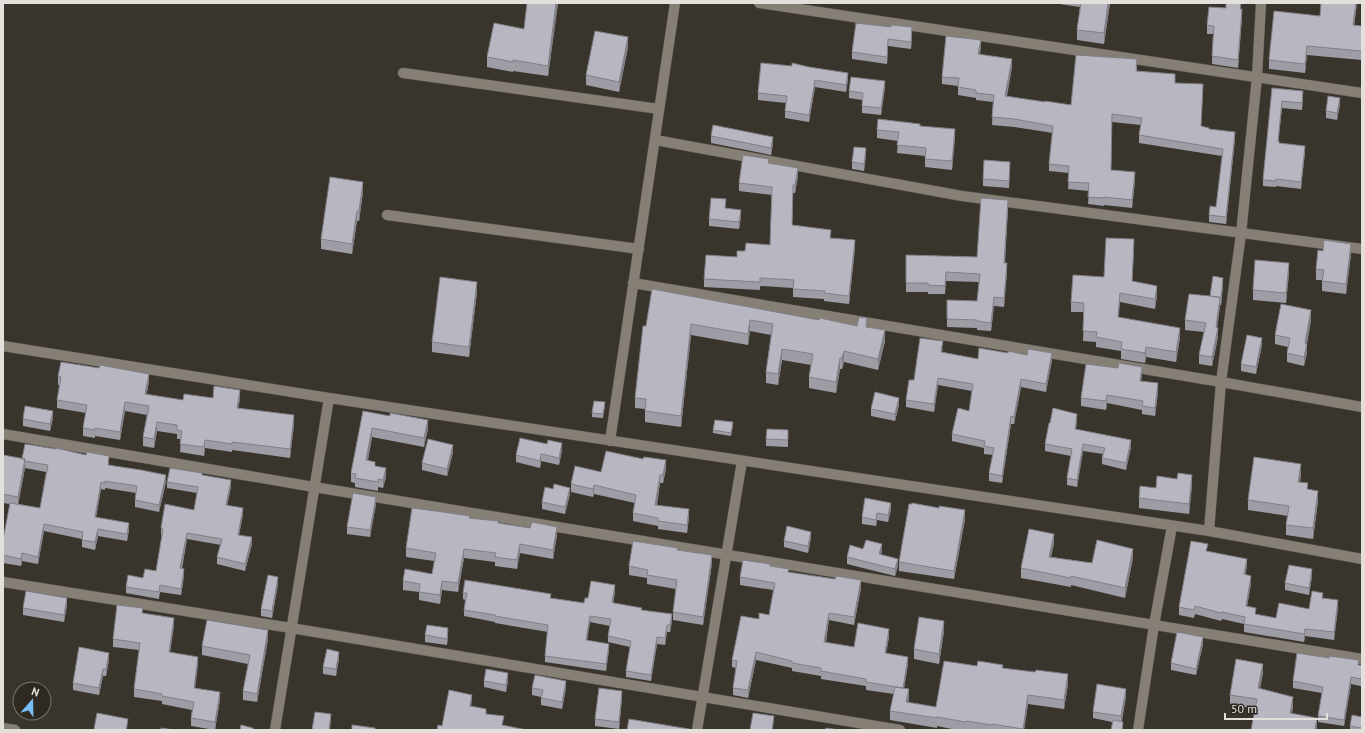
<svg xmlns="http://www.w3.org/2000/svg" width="1365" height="733" font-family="'PT Sans',sans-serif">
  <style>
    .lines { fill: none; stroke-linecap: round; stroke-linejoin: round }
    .minor-casing { stroke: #57524c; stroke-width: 11 }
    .minor { stroke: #857f76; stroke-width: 10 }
    .wall { fill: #9e9da5; fill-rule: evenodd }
    .shaded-wall { fill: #817f86 }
    .building { fill: #b8b6c0; stroke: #817f86 }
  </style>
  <rect width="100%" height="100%" fill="#39342c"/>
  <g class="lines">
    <defs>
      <path id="minor" d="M759 3 1362 93
        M403 73 659 109
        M655 140 962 196 1362 249
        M387 215 639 249
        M633 283 1221 382 1362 407
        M3 346 329 398 1209 531 1362 559
        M3 434 314 487 1362 659
        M610 441 675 3
        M1209 531 1221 382 1241 234 1257 77 1261 3
        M3 582 291 628 900 730
        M3 728 15 730
        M275 730 329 398
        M697 730 742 461
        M1138 730 1154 625 1172 526"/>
    </defs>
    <use href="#minor" class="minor-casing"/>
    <use href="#minor" class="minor"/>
  </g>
  <path class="wall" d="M558 3 548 76 513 71V72L487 67V57Z
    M1053 3H1110L1104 44 1077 40V30L1080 7Z
    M1321 3H1357L1354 26H1362V60L1307 55 1305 73 1269 69V60L1320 16Z
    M1241 9 1242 17 1238 68 1212 64 1213 34H1207V25Z
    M856 23 912 34 911 49 888 46 887 64 852 59V52Z
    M628 47 619 92 586 85V75Z
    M981 47 980 54 1012 67 1007 96 1045 102 1071 105 1137 66V71L1203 92 1201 126 1209 129 1235 139 1226 224 1209 222V215L1216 207 1222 156 1139 143V135L1141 125 1112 122 1111 170 1135 180 1132 208 1104 205V206L1088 204 1089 191 1068 189 1069 173 1049 171V164L1053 133 1014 127 992 125 993 102 976 100V98L958 95V86L942 84V77Z
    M761 63 848 80 846 92 815 87 809 122 785 118V111L786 103 758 100V93Z
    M885 87 881 115 862 113V100L849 98V91Z
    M1272 88 1303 98 1302 110 1282 108 1278 141 1279 143 1305 152 1301 189 1276 186V187L1263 186V180Z
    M1340 104 1337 120 1326 118V111Z
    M920 126 955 137 952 170 925 167V156L897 153 898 141 877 138V130Z
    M711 136 773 144 771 155 711 143Z
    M866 155 864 171 852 169V162Z
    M769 163 798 176 795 193H793L792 225 831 238 855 248 849 304 824 301V299L793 297V288L760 286V290L704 287V279L745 251 770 245 772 195 739 191V183Z
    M1010 169 1009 188 983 186V179Z
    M363 192 359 221H357L352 254 321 249V239Z
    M726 208 741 217 739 229 709 226V219Z
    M1008 209 1005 263 1007 272 1004 307 994 306 991 331 977 330V328L947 327V319L977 301 979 282 946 281 945 294H928V292H906V255L977 257Z
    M1134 249 1132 281 1157 295 1155 309 1120 302 1118 317 1180 338 1176 362 1146 357 1145 363 1121 359V351L1096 347V342L1083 341 1084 312H1071V302L1104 277Z
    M1351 254 1346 294 1322 291V280H1316V269Z
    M1289 273 1286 303 1253 300V290Z
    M1223 285 1221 305H1220L1217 327 1218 337 1212 366 1199 364V355L1204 332 1185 330V320Z
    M652 289 819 320 857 326 867 327 885 341 878 370 844 362 842 369H840L836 393 809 388V377L811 365 782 360 778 385 766 383V372L771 335 750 331 748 345 691 335 681 427 645 422V409L635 408V398Z
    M477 292 469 357 432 352V342Z
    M1311 320 1307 344V353L1304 366 1287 362V353L1288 347 1275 344V335Z
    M1262 345 1256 374 1241 371V364Z
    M943 348 942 352 978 359 1052 360 1046 392 1021 387 1014 424H1011L1002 483 989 481V473L993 455 984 454V448L952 441V434L969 411 972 391 938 385 934 412 906 407V400L914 380Z
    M1142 375 1141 381 1158 392 1155 416 1142 414V410L1107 403 1106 410 1081 406V398Z
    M58 376 149 382 146 395 183 400 213 398 240 399 238 408 294 424 290 458 232 450V452L205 448 204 456 180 452 181 439H177V434L157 431 154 448 143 446V437L147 415 125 411 120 440 95 436V438L83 436V428L86 413 57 408V400L60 385H58Z
    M899 405 895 421 871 416V409Z
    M605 406 603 418 592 417V413Z
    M363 411 428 429 424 447 372 437 368 460 375 466 386 477 383 488 378 487V491L355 487V483L351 482V473Z
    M53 418 50 431 23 426V419Z
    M1077 421 1076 429 1131 447 1126 470 1102 464V458L1103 454 1083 451 1077 487 1067 485V478L1071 456 1045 451V444Z
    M733 426 731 436 713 433V430Z
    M788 437V447L766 446V439Z
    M562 450 559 465 541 461 540 468 516 462V455Z
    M453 452 447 476 422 470V463Z
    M3 455 22 459 109 463V465L166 482 159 512 135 507V500L136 493 105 488V490L101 489 96 517 129 530 127 541 98 536 95 550 82 547V539L44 531 38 564 22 561 21 566 3 563V540L10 504 3 503ZM25 468 46 472 40 508 18 504Z
    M666 469 663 483H660L657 505 689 517 687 533 658 529V526L633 521V513L635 503 594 494 593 497 571 492V484L601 472Z
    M1301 474 1300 482 1308 489 1318 501 1313 539 1286 535V525L1288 516 1248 510V500Z
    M202 475 231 487 227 505 243 514 239 535 252 544 245 571 217 564V557L221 545 187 539 182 569 184 576 181 595 160 592 159 599 126 593V587L143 578 156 571 162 535H161V528L194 510 197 493 167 488V482Z
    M1192 485 1189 514 1139 508V498L1156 488Z
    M553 489 570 494 565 514 542 509V502Z
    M376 504 370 537 347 534V527Z
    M891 510 888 522 877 520 876 526 862 524V517Z
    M470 518 498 523 557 535 553 559 520 553 517 569 495 566V562L464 558 458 592 442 590 440 604 419 600V592L403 590V581L432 574 434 561 406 557V548Z
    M965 519 954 579 899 571V562Z
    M811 538 808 553 784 547V541Z
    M1054 543 1051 557 1092 563 1133 558 1125 598 1071 585V587L1021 578V568Z
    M863 549 882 551 881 555 898 566 895 576 847 564V557Z
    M678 550 712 563 703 625 673 620V612L676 589 647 584V578L629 575V566Z
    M1208 551 1247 566 1245 575 1251 583 1247 606 1256 615 1276 618 1309 609 1323 598 1338 608 1334 640 1305 636 1304 642 1244 632V624L1222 619 1221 621 1195 614 1194 618 1179 615V607Z
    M770 566 789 572 861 588 854 625 829 620 826 642 854 647 889 637 886 653 908 664 904 688 909 699 908 702 936 707 977 666 1003 668 1068 684 1064 709 1028 704 1024 730H957L937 726V728L890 720V711L894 694 866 690V686L821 679V676L792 671V668L756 660 748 698 733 695V688L736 668 732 667V660L759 619 769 615 773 590 740 585V577Z
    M1312 576 1309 595 1285 590V583Z
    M278 584 272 618 261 616V609Z
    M615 592 613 603 642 610 672 621 670 632H667L665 645 657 644 651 681 626 677V671L630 647 608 642V636L610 626 590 622 587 640 609 650 606 671 545 662V656L548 632 495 623V622L464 616V610L465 600 463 599V593L551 598 584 603 588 598Z
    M67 605 64 622 23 615V608Z
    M143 613 174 625 170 652 198 664 195 688 220 699 215 730 191 726V718L192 710 162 704V701L134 697V689L139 650 113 647V639Z
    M944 631 939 664 914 659V649Z
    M425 635H448L447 645 425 642Z
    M268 639 257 702 243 700V691L248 664 202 655V646Z
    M1203 644 1196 675 1171 670V663Z
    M339 658 336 676 323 674V667Z
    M109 660 106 676H103L99 695 73 690V683Z
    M1359 665H1362V680L1361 686 1351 684 1344 726 1318 722V716L1322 693 1293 688V681Z
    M1263 673 1260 688 1293 707 1292 713 1317 728 1255 709 1230 704V695Z
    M508 680 506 692 484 687V681Z
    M532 688H566L562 709 541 705V697L532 695Z
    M1126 696 1122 721 1123 728 1112 722 1093 718V712Z
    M622 698 619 729 595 726V719Z
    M1362 717V730H1350V726Z"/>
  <path class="shaded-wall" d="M556 3H558L548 76V66Z
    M1108 3H1110L1104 44V33Z
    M1356 3H1357L1353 35V25Z
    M1242 9V17L1238 68V60Z
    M912 27V34L911 49V42Z
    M628 37V47L619 92V82Z
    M888 39V46L887 64V57Z
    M981 40V47L978 61V54Z
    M1307 46V55L1305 73V64Z
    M1012 59V67L1005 103V96Z
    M848 73V80L846 92V85Z
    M815 80V87L809 122V115Z
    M885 81V87L881 115V108Z
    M1340 98V104L1337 120V113Z
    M1282 101V108L1278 147V141Z
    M955 129V137L952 170V161Z
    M1235 132V139L1226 224V217Z
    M773 137V144L771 155V148Z
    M1305 146V152L1301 189V182Z
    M866 148V155L864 171V164Z
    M798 168V176L795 193V185Z
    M1135 172V180L1132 208V200Z
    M363 182V192L359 221V211Z
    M1008 200V209L1004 271V263Z
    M741 210V217L739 229V222Z
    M357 211V221L352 254V244Z
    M1134 239V249L1132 290V281Z
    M855 240V248L849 304V296Z
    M1351 244V254L1346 294V284Z
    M1007 263V272L1004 307V298Z
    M1289 263V273L1286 303V293Z
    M1223 278V285L1221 305V298Z
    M477 282V292L469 357V347Z
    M1157 286V295L1155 309V299Z
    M1120 293V302L1118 327V317Z
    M994 297V306L991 331V323Z
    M1220 297V307L1216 336V327Z
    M1311 310V320L1305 353V343Z
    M750 320V331L748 345V334Z
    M691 324V335L681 427V416Z
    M1180 328V338L1176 362V352Z
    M1218 328V337L1212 366V357Z
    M885 330V341L878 370V359Z
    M1262 338V345L1256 374V367Z
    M1307 344V353L1304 366V357Z
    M1146 347V357L1145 363V353Z
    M782 349V360L778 385V374Z
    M844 351V362L842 369V358Z
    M1052 353V360L1046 392V384Z
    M840 358V369L836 393V382Z
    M1142 367V375L1140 389V381Z
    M149 374V382L145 403V394Z
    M938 378V385L934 412V404Z
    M1021 379V387L1014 424V417Z
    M1158 383V392L1155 416V408Z
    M240 390V399L237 416V408Z
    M1107 395V403L1106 410V401Z
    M899 398V405L895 421V414Z
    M125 402V411L120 440V432Z
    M53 411V418L50 431V424Z
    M1077 414V421L1075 435V429Z
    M294 415V424L290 458V449Z
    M1011 416V424L1002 483V476Z
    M428 420V429L424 447V438Z
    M157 422V431L154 448V439Z
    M372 428V437L366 469V460Z
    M205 440V448L204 456V447Z
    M1131 440V447L1126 470V463Z
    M562 443V450L559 465V458Z
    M1083 444V451L1077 487V480Z
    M453 445V452L447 476V469Z
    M541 454V461L540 468V461Z
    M25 459V468L18 506V497Z
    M666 460V469L663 483V475Z
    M1301 464V474L1298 492V482Z
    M386 468V477L383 488V480Z
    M166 475V482L159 512V505Z
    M660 475V483L655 513V505Z
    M1192 475V485L1189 514V504Z
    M231 480V487L226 512V505Z
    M101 482V489L95 524V517Z
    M594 485V494L593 497V489Z
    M570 488V494L565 514V507Z
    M1318 491V501L1313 539V528Z
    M376 497V504L370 537V530Z
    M891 503V510L888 522V515Z
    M243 508V514L238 541V535Z
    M689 509V517L687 533V525Z
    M965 510V519L954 579V571Z
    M877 513V520L876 526V520Z
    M129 523V530L127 541V534Z
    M44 524V531L38 564V557Z
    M557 527V535L553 559V550Z
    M98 529V536L95 550V542Z
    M811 532V538L808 553V546Z
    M187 533V539L180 575V568Z
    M1054 534V543L1049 566V557Z
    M252 537V544L245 571V564Z
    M520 544V553L517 569V560Z
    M882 544V551L879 561V554Z
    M464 549V558L458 592V583Z
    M1133 549V558L1125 598V588Z
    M22 553V561L21 566V559Z
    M712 555V563L703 625V617Z
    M898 559V566L895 576V569Z
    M1247 559V566L1244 582V574Z
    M184 569V576L181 595V589Z
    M1312 569V576L1309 595V588Z
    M1251 576V583L1246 614V606Z
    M278 577V584L272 618V611Z
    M861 580V588L854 625V617Z
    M442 581V590L440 604V595Z
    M615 585V592L612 609V602Z
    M67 598V605L64 622V615Z
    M1338 600V608L1334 640V632Z
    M829 613V620L824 650V642Z
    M672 614V621L670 632V625Z
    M590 616V622L586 647V640Z
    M174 618V625L169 660V652Z
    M944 621V631L939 664V654Z
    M667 625V632L665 645V638Z
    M448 628V635L447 645V639Z
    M889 629V637L885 660V653Z
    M1305 629V636L1304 642V634Z
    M268 630V639L257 702V694Z
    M657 637V644L651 681V675Z
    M1203 637V644L1196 675V669Z
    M609 644V650L606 671V664Z
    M339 652V658L336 676V669Z
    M756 652V660L748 698V690Z
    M109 653V660L106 676V669Z
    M198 657V664L194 695V688Z
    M908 657V664L903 695V688Z
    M1263 664V673L1258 697V688Z
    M103 669V676L99 695V688Z
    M508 673V680L506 692V685Z
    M1362 673V680L1361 686V679Z
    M1068 674V684L1064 709V700Z
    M1351 677V684L1344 726V720Z
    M566 681V688L562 709V702Z
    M909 689V699L906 711V702Z
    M1126 689V696L1121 723V716Z
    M622 691V698L619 729V722Z
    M220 692V699L215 730V722Z
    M472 695V701L470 713V706Z
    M1028 695V704L1024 730H1023Z
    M1293 697V707L1290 722V713Z
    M331 714V720L330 730H329Z
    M774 716 773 730H772Z
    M1317 718V728L1316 730H1315Z
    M128 719 127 730H126Z"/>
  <path class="building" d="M527 3H556L548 66 513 60V62L487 57 494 23 524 29Z
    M1081 3H1108L1104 33 1077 30Z
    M1226 3H1241L1240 9H1242L1238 60 1212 56 1214 26 1207 25 1209 7 1226 8Z
    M1321 3H1356L1353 25 1362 26V51L1307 46 1305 64 1269 60 1274 11 1320 16Z
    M856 23 891 27V25L912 27 911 42 888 39 887 57 852 52Z
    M595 31 628 37 619 82 586 75Z
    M946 36 981 40 978 54 1012 59 1005 96 1045 102V101L1071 105 1076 55 1137 59 1136 71 1175 74V83L1203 84 1201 126 1209 128V129L1235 132 1226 217 1209 215 1210 206 1216 207 1223 149 1139 135 1142 118 1112 114 1111 170 1135 172 1132 200 1104 197V198L1088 197 1089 183 1068 182 1069 166 1049 164 1053 126 1014 119 992 117 994 95 976 93V90L958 87 959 78 942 77Z
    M761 63 792 66V63L809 67 848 73 846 85 815 80 809 115 785 111 787 96 758 93Z
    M851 77 885 81 881 108 862 106 863 93 849 91Z
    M1272 88 1303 91 1302 103 1282 101 1278 141H1279V143L1305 146 1301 182 1276 179V181L1263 180Z
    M1328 96 1340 98 1337 113 1326 111Z
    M878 119 920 124V126L955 129 952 161 925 159 926 148 897 145 899 132 877 130Z
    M713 125 773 137 771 148 711 136Z
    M854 147 866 148 864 164 852 162Z
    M743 155 769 159 768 163 798 168 795 185H793L792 225 831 230 830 238 855 240 849 296 824 293 825 291 793 289 794 280 760 278V282L704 279 706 255 737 257V251H745L746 243 770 245 772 187 739 183Z
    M984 160 1010 162 1009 181 983 179Z
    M330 177 363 182 359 211H357L352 244 321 239Z
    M711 198 726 199 725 208 741 210 739 222 709 219Z
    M981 198 1008 200 1004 263H1007L1004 298 994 297 991 323 977 321V320L947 319V300L977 301 980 274 946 272 945 286 928 285V283H906V255L977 257Z
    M1106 238 1134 239 1132 281 1157 286 1155 299 1120 293 1118 317 1180 328 1176 352 1146 347 1145 353 1121 349 1122 342 1096 337 1097 332 1083 331 1084 303 1071 302 1073 275 1104 277Z
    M1324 240 1351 244 1346 284 1322 281 1324 270 1316 269 1318 250 1323 251Z
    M1255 260 1289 263 1286 293 1253 290Z
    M1213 276 1223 278 1221 298 1210 296Z
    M440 277 477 282 469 347 432 342Z
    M652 289 819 320 820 318 857 326 859 317 867 318 866 327 885 330 878 359 844 351 842 358H840L836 382 809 377 813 354 782 349 778 374 766 372 773 324 750 320 748 334 691 324 681 416 645 411 646 399 635 398 643 326H646Z
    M1189 294 1220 297 1216 327 1218 328 1212 357 1199 355 1206 323 1185 320Z
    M1281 304 1311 310 1305 343 1307 344 1304 357 1287 353 1290 338 1275 335Z
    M1247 335 1262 338 1256 367 1241 364Z
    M920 338 943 341 941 352 978 359 979 348 1008 353V351L1027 355 1028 349 1052 353 1046 384 1021 379 1014 417 1011 416 1002 476 989 473 994 448 984 446 985 441 952 434 958 408 969 411 973 384 938 378 934 404 906 400 909 380H914Z
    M61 362 99 368 100 365 149 374 145 394 183 400 184 394 213 398 214 386 240 390 237 408 294 415 290 449 232 442V444L205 440 204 447 180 444 182 431 177 430V425L157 422 154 439 143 437 149 406 125 402 120 432 95 428V430L83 428 87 405 57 400 61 377 58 376Z
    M1119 363 1142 367 1140 381 1158 383 1155 408 1142 406 1143 401 1107 395 1106 401 1081 398 1086 364 1118 368Z
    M875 392 899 398 895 414 871 409Z
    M594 401 605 402 603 414 592 413Z
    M25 406 53 411 50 424 23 419Z
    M1053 408 1077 414 1075 429 1131 440 1126 463 1102 458 1105 448 1083 444 1077 480 1067 478 1072 449 1045 444 1049 423H1050Z
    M363 411 390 416V413L428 420 424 438 372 428 366 460 375 462V466L386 468 383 480 378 479V482L355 478 356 474 351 473Z
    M715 420 733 422 731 433 713 430Z
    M767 429 788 430V440L766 439Z
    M520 438 547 444 548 440 562 443 559 458 541 454 540 461 516 455Z
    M428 439 453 445 447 469 422 463Z
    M25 444 56 449V448L86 455 87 452 109 456 108 465 141 470 166 475 159 505 135 500 137 486 105 481V483L101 482 95 517 129 523 127 534 98 529 95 542 82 540 83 532 44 524 38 557 22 553 21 559 3 555V540L10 503 40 508 48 465 24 461 25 459H22Z
    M606 451 643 459 644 457 666 460 663 475H660L655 505 689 509 687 525 658 521V518L633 513 636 495 594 485 593 489 571 484 575 466 601 472Z
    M3 455 25 459 18 497 3 494Z
    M1254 457 1301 464 1298 482 1308 483 1307 489 1318 491 1313 528 1286 525 1289 506 1248 500Z
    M170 468 202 473V475L231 480 226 505 243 508 238 535 252 537 245 564 217 557 222 539 187 533 180 568 184 569 181 589 160 585 159 592 126 587 128 575 143 578 145 569 156 571 163 529 161 528 165 504 194 510 198 487 167 482Z
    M1178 473 1192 475 1189 504 1139 498 1140 486 1156 488 1157 476 1177 479Z
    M554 484 570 488 565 507 542 502 545 487 553 489Z
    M353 493 376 497 370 530 347 527Z
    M865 498 891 503 888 515 877 513 876 520 862 517Z
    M912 503 939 508V506L965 510 954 571 899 562 909 504H912Z
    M412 508 443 512 470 516 469 518 498 521V523L530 528 532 522 557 527 553 550 520 544 517 560 495 557 496 553 464 549 458 583 442 581 440 595 419 592 420 584 403 581 405 569 432 574 436 553 406 548Z
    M787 526 811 532 808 546 784 541Z
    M1029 529 1054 534 1049 557 1092 563 1097 540 1133 549 1125 588 1071 576V578L1021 568Z
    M866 540 882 544 879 554 898 559 895 569 847 557 850 545 863 549Z
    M633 541 678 548 677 550 712 555 703 617 673 612 677 580 647 575 648 570 629 566Z
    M1191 541 1208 544 1206 551 1247 559 1244 574 1251 576 1246 606 1256 608 1255 614 1276 618 1279 603 1309 609 1312 591 1323 593 1322 598 1338 600 1334 632 1305 629 1304 634 1244 624 1245 617 1222 612 1221 613 1195 606 1194 610 1179 607Z
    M743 560 770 564V566L789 569 788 572 835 579 836 576 861 580 854 617 829 613 824 642 854 647 858 623 889 629 885 653 908 657 903 688 866 682V679L821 671V668L792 663V661L756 652 748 690 733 688 737 661 732 660 741 616 759 619V613L769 615 775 583 740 577Z
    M1289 565 1312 569 1309 588 1285 583Z
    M268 575 278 577 272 611 261 609Z
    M465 580 551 594 550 598 584 603 585 598H588L591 581 615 585 612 602 614 603 642 608 641 610 672 614 670 625H667L665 638 657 637 651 675 626 671 631 641 608 636 611 619 590 616 586 640 609 644 606 664 545 656 548 625 495 616V615L464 610 467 593H463Z
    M26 591 67 598 64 615 23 608Z
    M117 605 143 608 142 613 174 618 169 652 198 657 194 688 220 692 215 722 191 718 194 702 162 696V694L134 689 140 643 113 639Z
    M919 617 944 621 939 654 914 649Z
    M207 620 268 630 257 694 243 691 250 655 202 646Z
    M427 625 448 628 447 639 425 635Z
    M1177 632 1203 637 1196 669 1171 663Z
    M79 647 109 653 106 669H103L99 688 73 683Z
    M327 649 339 652 336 669 323 667Z
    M1297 653 1329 658V656L1359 660 1358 665H1362V673L1361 679 1351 677 1344 720 1318 716 1323 687 1293 681Z
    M1236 659 1263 664 1258 688 1293 697 1290 713 1317 718 1315 730H1251L1257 699 1230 695Z
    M944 661 977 666 978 661 1003 665 1002 668 1035 672 1036 670 1068 674 1064 700 1028 695 1023 729 992 724 991 725 967 721 966 722 937 717V718L890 711 895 687 909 689 906 702 936 707Z
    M486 669 508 673 506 685 484 681Z
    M535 675 566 681 562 702 541 698 543 690 532 688Z
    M1097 684 1126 689 1121 716 1093 712Z
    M599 688 622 691 619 722 595 719Z
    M449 690 472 695 470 706 486 709V714L504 716 502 725 527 730H437L438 725 442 726Z
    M315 712 331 714 329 730H312Z
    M97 713 128 719 126 730H98L94 729Z
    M753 713 774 716 772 730H750Z
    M1352 715 1362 717V728L1350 726Z
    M629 719 689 729 688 730H627Z
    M1113 720 1123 722 1122 730H1111Z
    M241 725 253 728V730H240Z
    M352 725 375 728V730H352Z
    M161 728 174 730H161Z
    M826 728 840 730H825Z"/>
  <rect width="1365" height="733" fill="none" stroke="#e3e0db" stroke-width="8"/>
  <g transform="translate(32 701) rotate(20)"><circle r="19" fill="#2e2a22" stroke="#76736c"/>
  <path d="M0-3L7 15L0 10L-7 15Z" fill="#78bff7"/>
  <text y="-6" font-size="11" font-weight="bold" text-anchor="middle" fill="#e3e0db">N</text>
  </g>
  <path d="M1225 713v6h102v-6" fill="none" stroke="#e3e0db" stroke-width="2"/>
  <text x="1231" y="713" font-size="12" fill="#e3e0db" stroke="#2e2a22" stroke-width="3" paint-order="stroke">50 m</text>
</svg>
